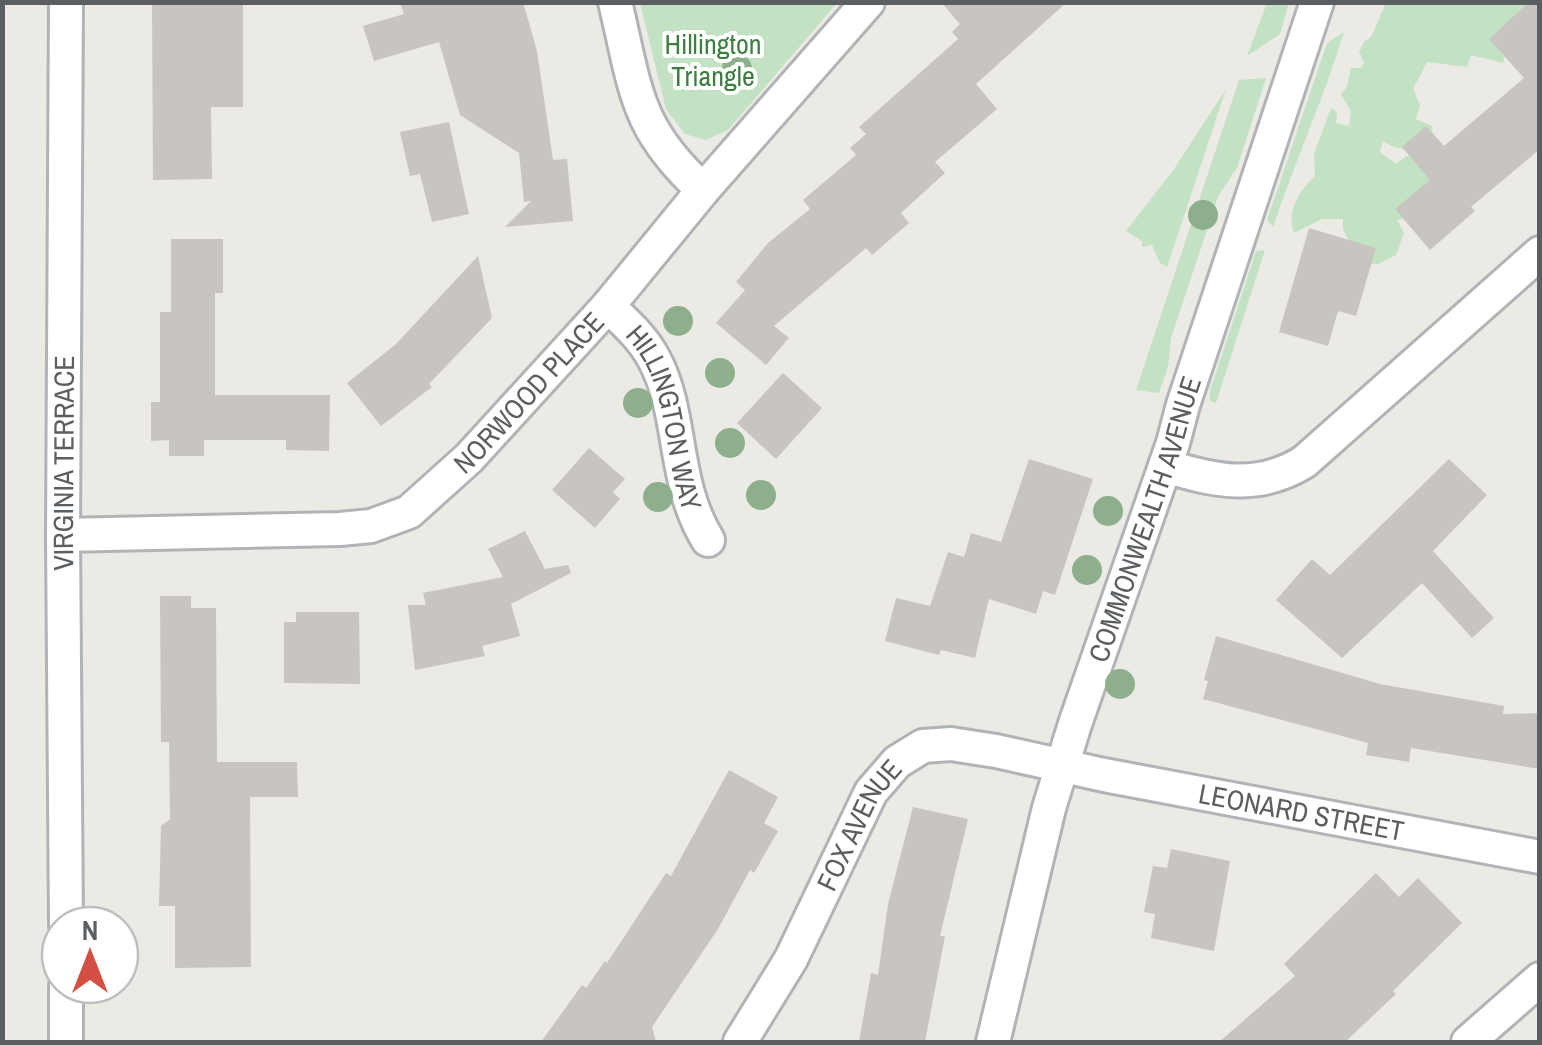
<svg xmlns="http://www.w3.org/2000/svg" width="1542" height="1045" font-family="'Archivo Narrow',sans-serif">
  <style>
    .green { fill: #c3e1c3 }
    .building { fill: #c8c5c0 }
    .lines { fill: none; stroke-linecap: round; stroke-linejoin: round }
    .street-casing { stroke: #b1b4b7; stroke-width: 38 }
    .street { stroke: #fff; stroke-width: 32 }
    .tree { fill: #8daf8b }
    .labels { text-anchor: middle; stroke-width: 8; stroke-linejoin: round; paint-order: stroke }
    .park-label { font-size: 28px; fill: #3f7e42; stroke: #fff }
    .street-label { font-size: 28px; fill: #5c5f62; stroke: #fff }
  </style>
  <rect width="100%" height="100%" fill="#eceae4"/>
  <path class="green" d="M640 3V2L837 3 728 130 706 140 685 134 666 109Z
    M1267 3H1289L1280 34 1247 56Z
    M1386 3H1539L1511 35 1503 63 1471 55 1467 67 1427 62 1413 89 1420 105 1416 119 1432 126 1433 145C1414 149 1400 153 1383 141L1380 152 1396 164 1406 156H1425L1436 170 1410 217 1397 220 1404 233 1396 255 1378 264 1359 262 1343 229V219H1322L1294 233C1286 211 1300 190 1315 176L1314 154 1331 108 1337 112 1336 123 1349 126 1351 111 1341 95 1347 86 1351 68H1361L1364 63 1359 52 1364 42 1371 37Z
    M1344 32C1324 98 1295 161 1273 227L1267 220 1327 43Z
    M1266 78 1237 168 1218 196 1212 215 1171 338 1168 367 1159 393 1136 390 1239 80Z
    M1226 89 1167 267 1160 263 1152 245 1142 247V241L1126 231 1174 169Z
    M1265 250 1216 403 1210 401V391L1256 251Z"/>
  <path class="building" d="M152 2H243V107H211L212 179 153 180Z
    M400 2H523L537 51 553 160 567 159 573 221 505 227 531 201 524 202 519 153 460 115 439 42 374 61 363 26 404 14Z
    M941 2H1067L976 84 997 109 935 162 945 173 901 213 909 223 872 255 866 248 774 326 789 338 766 365 716 323 745 290 736 282 768 243 810 209 803 200 856 155 850 148 866 134 859 127 958 39 952 32 960 24Z
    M1529 2H1540V149L1471 207 1475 211 1430 250 1395 209 1430 180 1402 147 1426 126 1444 146 1524 78 1489 39Z
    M449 122 469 214 432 222 420 174 410 176 400 132Z
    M1309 228 1376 248 1356 316 1338 311 1328 346 1279 332Z
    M171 239H223V293H215V395H330L329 451 286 450V440H204V456H169V440L151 441V402H160V312H171Z
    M478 256 492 318 429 384 432 387 381 426 347 383 396 344Z
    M783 373 822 408 776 459 737 423Z
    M589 448 625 479 613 492 620 499 595 528 552 490Z
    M1029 459 1093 479 1055 595 1043 591 1036 614 989 599 975 658 941 650 939 655 885 641 896 598 930 606 948 552 964 557 971 533 1001 542Z
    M1449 459 1487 495 1433 551 1494 618 1472 638 1422 583 1342 658 1276 600 1312 559 1330 575Z
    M525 531 545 569 568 565 571 573 511 604 520 636 482 646 485 656 415 670 408 605H426L423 593 503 577 488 549Z
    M160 596H191V608H216L217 762H297L298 797H250L251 967 175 968V906H159L161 826 170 819 169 742H161Z
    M296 612H359L360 684 284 683V622H296Z
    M1216 636 1380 684 1504 706 1503 714 1540 713V769L1411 748 1409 762 1366 755 1368 743 1203 699 1208 681 1204 680Z
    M729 770 778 797 764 823 778 831 754 873 750 870 718 929 652 1027 656 1042H541L582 985 586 988 605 961 607 963 666 873 671 876Z
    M913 807 968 819 940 936H945L925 1042H859L871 973 878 975 888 904Z
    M1171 849 1230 861 1214 951 1151 938 1155 914 1144 912 1153 866 1167 868Z
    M1376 873 1399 897 1418 878 1462 923 1393 991 1396 994 1345 1042H1219L1295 976 1284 964Z"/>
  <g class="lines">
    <defs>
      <g id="street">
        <path d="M615 2C636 89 634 127 703 190"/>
        <path id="s1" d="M608 306C625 322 643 338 654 359 683 412 672 483 708 540"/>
        <path d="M1165 466C1215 481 1257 491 1304 462L1540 253"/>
        <path id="s2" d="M63 535 340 529 371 526 409 512 469 458 608 306 703 190 868 2"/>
        <path id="s3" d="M66 925 63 535 66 2"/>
        <path d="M66 985V1042"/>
        <path id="s4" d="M740 1042 791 959 871 792 897 762 923 746 951 744 996 751 1104 775 1540 857"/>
        <path id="s5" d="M993 1042 1049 808 1075 724 1173 443 1183 405 1317 2"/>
        <path d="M1468 1042 1540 979"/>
      </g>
    </defs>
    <use href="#street" class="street-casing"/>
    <use href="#street" class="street"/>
  </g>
  <g class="tree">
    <circle cx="737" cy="69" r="15"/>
    <circle cx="1203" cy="215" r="15"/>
    <circle cx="678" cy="321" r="15"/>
    <circle cx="720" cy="373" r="15"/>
    <circle cx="638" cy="403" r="15"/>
    <circle cx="730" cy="443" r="15"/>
    <circle cx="761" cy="495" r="15"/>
    <circle cx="658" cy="497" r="15"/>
    <circle cx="1108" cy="511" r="15"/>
    <circle cx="1087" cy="570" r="15"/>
    <circle cx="1120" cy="684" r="15"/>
  </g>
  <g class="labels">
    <g class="park-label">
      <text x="713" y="54">Hillington<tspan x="713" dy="32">Triangle</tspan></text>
    </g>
    <g class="street-label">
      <text dy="10" stroke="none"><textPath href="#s2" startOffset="518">NORWOOD PLACE</textPath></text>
      <text dy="10" stroke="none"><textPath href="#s1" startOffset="130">HILLINGTON WAY</textPath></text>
      <text dy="10" stroke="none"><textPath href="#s3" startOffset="462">VIRGINIA TERRACE</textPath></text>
      <text dy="10" stroke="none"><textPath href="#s5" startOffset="545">COMMONWEALTH AVENUE</textPath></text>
      <text dy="10" stroke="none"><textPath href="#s4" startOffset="738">LEONARD STREET</textPath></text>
      <text dy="10" stroke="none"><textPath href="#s4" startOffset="248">FOX AVENUE</textPath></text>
    </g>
  </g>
  <rect width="1542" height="1045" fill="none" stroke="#5c5f62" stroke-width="10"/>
  <g transform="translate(90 955)"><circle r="48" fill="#ffffff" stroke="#bebfc0" stroke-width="2.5"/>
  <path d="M0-8L18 38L0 25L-18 38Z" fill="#d34f43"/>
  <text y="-15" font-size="28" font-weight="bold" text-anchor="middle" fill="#5c5f62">N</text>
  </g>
</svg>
